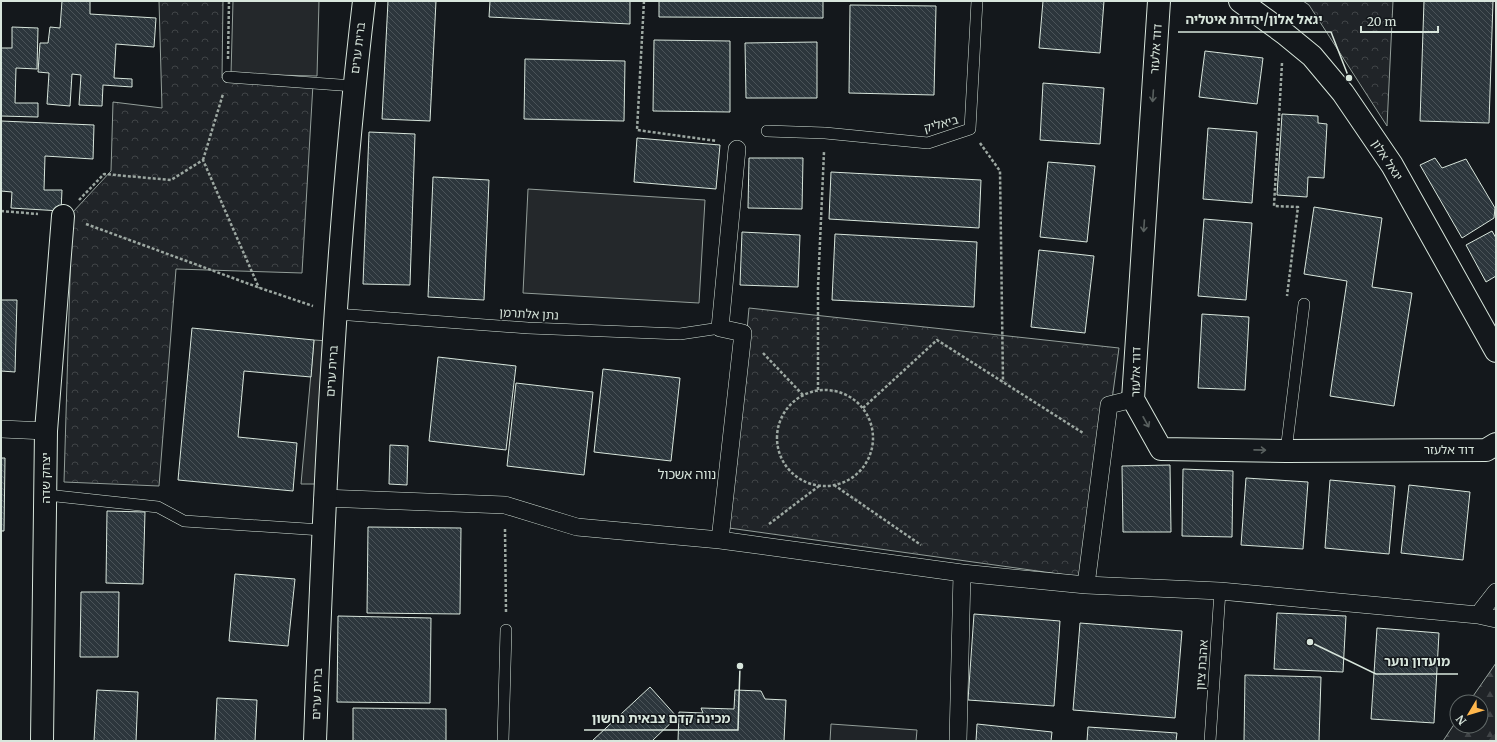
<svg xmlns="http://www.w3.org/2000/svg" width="1497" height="742" font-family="Merriweather,'Noto Sans Hebrew',serif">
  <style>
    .grass { fill: #202428; stroke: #939e99 }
    .forest { fill: url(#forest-firs); stroke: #939e99 }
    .park { fill: url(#park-crowns); stroke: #939e99 }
    .parking { fill: #24282b; stroke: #939e99 }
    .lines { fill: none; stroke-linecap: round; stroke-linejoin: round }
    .stream { stroke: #363b3e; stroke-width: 8 }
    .building { fill: url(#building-back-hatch); stroke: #d8e6dc }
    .service-casing { stroke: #d8e6dc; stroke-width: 12 }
    .pedestrian-casing { stroke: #d8e6dc; stroke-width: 18 }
    .minor-casing { stroke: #d8e6dc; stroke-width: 24 }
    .tertiary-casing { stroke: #d8e6dc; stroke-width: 24 }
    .path { stroke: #9da8a2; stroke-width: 2.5; stroke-dasharray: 3 2; stroke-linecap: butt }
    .service { stroke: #14181c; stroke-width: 11 }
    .pedestrian { stroke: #14181c; stroke-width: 17 }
    .minor { stroke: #14181c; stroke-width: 22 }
    .tertiary { stroke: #14181c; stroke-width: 22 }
    .oneway { stroke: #59605f }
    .labels { text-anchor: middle; stroke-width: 3; stroke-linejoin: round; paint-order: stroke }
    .street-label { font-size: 12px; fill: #d8e6dc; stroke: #14181c }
    .neighbourhood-label { font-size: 13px; fill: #d8e6dc; stroke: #14181c }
    .leader { fill: none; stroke: #d8e6dc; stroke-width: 1.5 }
    .callout-dot { fill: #d8e6dc; stroke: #14181c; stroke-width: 1.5 }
    .callout-label { font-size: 13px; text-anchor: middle; font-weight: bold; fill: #d8e6dc; stroke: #14181c; stroke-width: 3; stroke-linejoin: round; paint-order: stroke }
  </style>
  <defs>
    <pattern id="forest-firs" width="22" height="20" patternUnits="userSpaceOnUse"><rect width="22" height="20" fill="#202428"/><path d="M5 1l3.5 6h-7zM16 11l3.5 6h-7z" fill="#404447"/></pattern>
    <pattern id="park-crowns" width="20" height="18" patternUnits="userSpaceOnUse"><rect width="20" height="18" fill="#202428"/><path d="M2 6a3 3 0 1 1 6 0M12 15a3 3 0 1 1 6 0" fill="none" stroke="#404447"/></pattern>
    <pattern id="building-back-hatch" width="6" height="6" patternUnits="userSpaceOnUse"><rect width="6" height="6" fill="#2c363c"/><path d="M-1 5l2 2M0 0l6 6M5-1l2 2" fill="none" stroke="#4a5358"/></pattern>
  </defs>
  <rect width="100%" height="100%" fill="#14181c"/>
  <path class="grass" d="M831 724 917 730 916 741H830Z"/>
  <path class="forest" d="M1496 663V741H1443L1457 720V726H1481V702H1469Z"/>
  <path class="park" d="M159 1H223L222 78 313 84 302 273 176 269 159 486 64 482 72 213 111 171 113 102 162 108Z
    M1303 1H1393L1387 126 1309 5Z
    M749 308 1119 348 1088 578 729 528Z"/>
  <path class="parking" d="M233 1H319L317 76 231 74Z
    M528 189 705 200 699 303 523 293Z
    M314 340 328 341 315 484H301Z"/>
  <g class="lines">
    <path class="stream" d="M1493 741 1496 738"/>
  </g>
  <path class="building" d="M62 1H90V14L156 18 154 47 116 44 114 78 132 79V87L103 85 102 106 79 105 81 75 72 74 70 106 47 104 49 73 38 72 40 43H48L50 27 60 28Z
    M388 1H436L430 121 382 119Z
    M490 1H630V24L489 17Z
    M659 1H823V18L659 17Z
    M1043 1H1104L1100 53 1039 48Z
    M1424 1H1493L1489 123 1420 121Z
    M850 5 936 6 934 95 849 93Z
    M12 27 38 28 37 69 16 68 15 103H38V117L1 116V48H12Z
    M654 40 730 41V112L653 111Z
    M817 42V98H746L745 43Z
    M1205 51 1263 58 1257 104 1199 97Z
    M525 59 625 61 624 121 524 119Z
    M1043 83 1104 88 1100 144 1040 140Z
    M1282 114 1318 116V123L1327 124 1324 178 1308 177 1307 197 1277 195Z
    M1 121 94 125 93 159 45 156 44 190H62L61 211 11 208 12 192 1 191Z
    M1208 128 1257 132 1252 203 1203 199Z
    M369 132 415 134 410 285 363 284Z
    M637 138 720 145 716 189 634 182Z
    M749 158H803L802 209 748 208Z
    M1435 158 1442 168 1466 159 1495 208 1494 218 1462 238 1420 165Z
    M1048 162 1095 166 1087 242 1040 237Z
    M831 172 981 180 979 228 829 219Z
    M433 177 489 180 484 300 428 297Z
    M1314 207 1382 218 1372 287 1412 293 1394 406 1330 396 1347 281 1304 274Z
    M1204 219 1252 223 1246 300 1198 296Z
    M1492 231 1496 238V276L1486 282 1466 245Z
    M742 232 800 235 798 287 740 285Z
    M835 234 977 242 974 307 832 300Z
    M1039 250 1094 256 1085 333 1031 327Z
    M1 300H17L15 372 1 371Z
    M1202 314 1249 317 1245 390 1198 388Z
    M192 328 314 340 311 377 244 371 238 437 297 443 293 491 178 480Z
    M438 357 516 366 506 450 429 441Z
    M603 369 680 378 671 461 594 452Z
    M516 383 593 392 584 475 507 466Z
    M390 445 408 446 407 485 389 484Z
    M1 458H5L4 531H1Z
    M1170 465 1171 532H1123L1122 466Z
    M1183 469 1233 471 1232 537 1182 536Z
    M1246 478 1308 482 1303 549 1241 545Z
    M1330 480 1395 486 1389 554 1325 548Z
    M1409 485 1470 492 1463 560 1401 553Z
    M107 511 145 512 143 584 106 583Z
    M368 527 461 528 460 614 367 613Z
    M235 574 295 579 288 646 229 641Z
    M81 592H119L118 657H80Z
    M1277 613 1346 616 1343 672 1274 669Z
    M974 614 1060 621 1054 706 968 700Z
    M338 616 431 618 430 703 337 702Z
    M1080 623 1182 631 1175 718 1073 710Z
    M1377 628 1439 633 1434 723 1371 719Z
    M1245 675 1321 677 1319 741H1244Z
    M650 687 677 717 652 741H592Z
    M97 690 138 692 136 741H94Z
    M735 690 761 691 765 699 786 700 784 741H678L679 712 703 713 701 708 734 709Z
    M217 698 257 700 255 741H215Z
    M353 708 446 709V741H353Z
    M977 724 1052 732 1051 741H976Z
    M1088 727 1177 733 1176 741H1087Z"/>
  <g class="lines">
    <defs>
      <path id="service" d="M228 77 354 86
        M767 131 825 133 928 143 970 129 977 1
        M336 314 528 328 680 334 720 328
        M1286 451 1304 304
        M47 495 158 507 184 521 322 530
        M503 741 506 630
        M1210 741 1220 591"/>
      <path id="pedestrian" d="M1 429 46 431
        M323 498 505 505 577 527 720 540 962 573 958 741
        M720 540 743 333 720 328 737 149
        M962 573 1086 585 1109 405 1133 399
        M1086 585 1220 591 1478 615 1496 592
        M1478 615 1496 619"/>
      <path id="minor" d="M1159 1 1133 399 1161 449 1286 451 1486 450 1496 444
        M42 741 46 431 63 216
        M315 741C324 494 335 247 364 1"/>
      <path id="tertiary" d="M1240 1 1284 33 1312 56 1343 93 1392 165 1496 351"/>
    </defs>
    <use href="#service" class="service-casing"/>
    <use href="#pedestrian" class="pedestrian-casing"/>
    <use href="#minor" class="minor-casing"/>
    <use href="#tertiary" class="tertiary-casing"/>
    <path class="path" d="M644 1 637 130 717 141
      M228 59 229 1
      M1282 63 1274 206 1298 207 1287 296
      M980 143 1000 171 1003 382
      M203 160 223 94
      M79 200 104 174 171 180 203 160 259 288
      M1 211 38 214
      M86 224 260 288 313 306
      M763 353 803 395
      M818 390V287L824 152
      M777 438a48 48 0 1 1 96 0a48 48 0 1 1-96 0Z
      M863 408 937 340 1083 433
      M834 485 921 545
      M769 524 819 486
      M505 529 506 612"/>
    <use href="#service" class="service"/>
    <use href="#pedestrian" class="pedestrian"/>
    <use href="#minor" class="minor"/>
    <use href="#tertiary" class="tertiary"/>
  </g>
  <defs><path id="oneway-shaft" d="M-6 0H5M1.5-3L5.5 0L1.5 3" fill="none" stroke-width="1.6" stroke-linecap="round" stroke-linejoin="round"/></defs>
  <g class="oneway">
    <use href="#oneway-shaft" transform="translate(1153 96) rotate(94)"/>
    <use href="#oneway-shaft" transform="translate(1144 226) rotate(94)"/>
    <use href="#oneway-shaft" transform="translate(1146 422) rotate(61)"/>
    <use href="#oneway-shaft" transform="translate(1260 450) rotate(1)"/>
  </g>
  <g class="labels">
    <g class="street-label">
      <text transform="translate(358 48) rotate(-83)" y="4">ברית ערים</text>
      <text transform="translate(1156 49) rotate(-86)" y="4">דוד אלעזר</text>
      <text transform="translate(941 124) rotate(-15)" y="4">ביאליק</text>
      <text transform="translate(1387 160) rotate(57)" y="4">יגאל אלון</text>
      <text transform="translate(529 314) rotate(3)" y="4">נתן אלתרמן</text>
      <text transform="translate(332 371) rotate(-86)" y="4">ברית ערים</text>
      <text transform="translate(1136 372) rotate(-89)" y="4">דוד אלעזר</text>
      <text x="1449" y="454">דוד אלעזר</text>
      <text transform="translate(46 478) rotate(-90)" y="4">יצחק שדה</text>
      <text transform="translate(1202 665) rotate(-86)" y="4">אהבת ציון</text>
      <text transform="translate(317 694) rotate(-88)" y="4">ברית ערים</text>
    </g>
    <g class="neighbourhood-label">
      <text x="687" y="479">נווה אשכול</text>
    </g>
  </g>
  <path class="leader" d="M1349 78L1331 32H1178M1310 642L1376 674H1458M740 666L738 730H584"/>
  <g class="callout-dot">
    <circle cx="1349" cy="78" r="4"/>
    <circle cx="1310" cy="642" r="4"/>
    <circle cx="740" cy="666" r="4"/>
  </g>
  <g class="callout-label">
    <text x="1254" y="24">יגאל אלון/יהדות איטליה</text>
    <text x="1417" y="666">מועדון נוער</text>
    <text x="661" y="723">מכינה קדם צבאית נחשון</text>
  </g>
  <rect width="1497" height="742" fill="none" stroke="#d8e6dc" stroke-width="4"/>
  <g transform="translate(1469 714) rotate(232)"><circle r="19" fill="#14181c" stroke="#626a69"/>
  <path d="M0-3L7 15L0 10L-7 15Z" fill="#ffb74d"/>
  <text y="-6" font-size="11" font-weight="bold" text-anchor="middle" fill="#d8e6dc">N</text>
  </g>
  <path d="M1361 26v6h77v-6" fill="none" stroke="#d8e6dc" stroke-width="2"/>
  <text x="1367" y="26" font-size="12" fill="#d8e6dc" stroke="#14181c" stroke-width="3" paint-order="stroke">20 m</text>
</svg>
